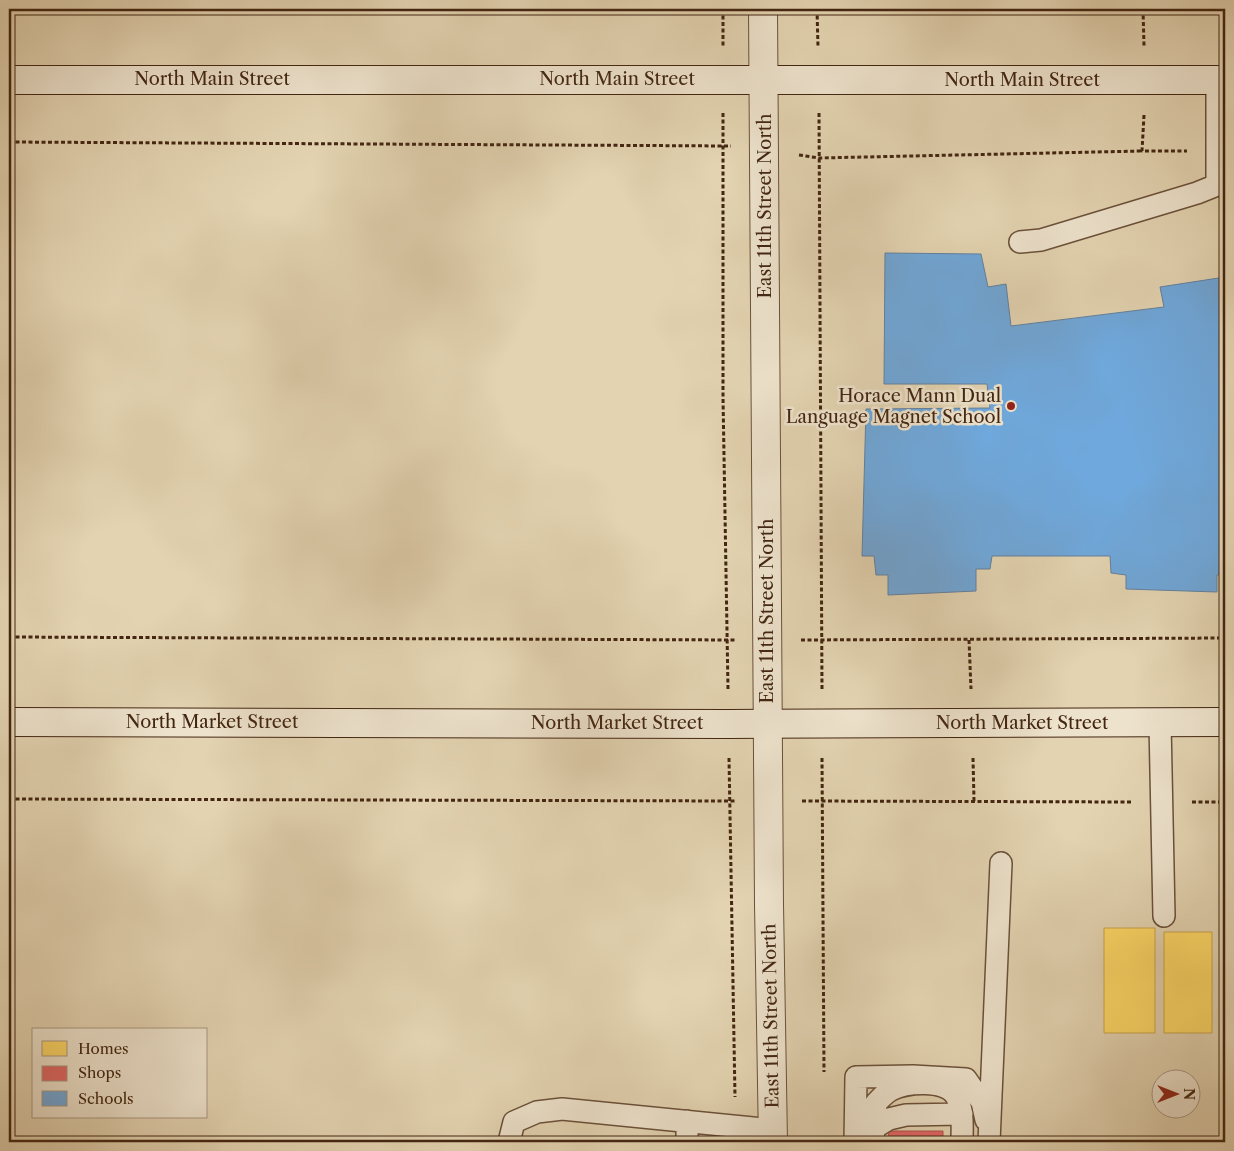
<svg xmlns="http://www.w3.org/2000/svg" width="1234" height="1151" font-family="'Libre Caslon Text',serif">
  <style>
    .homes { fill: #ffd966; stroke: #c7a34d }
    .shops { fill: #e06666; stroke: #b1534d }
    .schools { fill: #6fa8dc; stroke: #62819f }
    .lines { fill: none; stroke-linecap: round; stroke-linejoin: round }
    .lane-casing { stroke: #6b513a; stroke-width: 24 }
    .street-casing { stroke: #6b513a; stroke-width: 30 }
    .secondary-casing { stroke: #432612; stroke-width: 30 }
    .path { stroke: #432612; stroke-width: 3; stroke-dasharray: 4 2.5; stroke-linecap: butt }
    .lane { stroke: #ede2cc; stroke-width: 21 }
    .street { stroke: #ede2cc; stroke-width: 28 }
    .secondary { stroke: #ede2cc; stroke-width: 28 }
    .poi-dot { fill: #8f2418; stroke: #ede2cc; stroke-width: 2 }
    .labels { text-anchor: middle; stroke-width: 5; stroke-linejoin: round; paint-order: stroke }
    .street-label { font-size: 18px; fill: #432612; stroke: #ede2cc }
    .poi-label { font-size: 18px; fill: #432612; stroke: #ede2cc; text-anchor: end }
  </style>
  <rect width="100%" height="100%" fill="#e3d3b1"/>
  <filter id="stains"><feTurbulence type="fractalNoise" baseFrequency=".004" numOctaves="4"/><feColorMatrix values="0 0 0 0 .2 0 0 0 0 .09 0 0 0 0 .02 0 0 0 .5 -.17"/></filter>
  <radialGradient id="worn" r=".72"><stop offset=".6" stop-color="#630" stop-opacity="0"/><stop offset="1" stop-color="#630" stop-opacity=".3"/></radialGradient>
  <path class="homes" d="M1104 928H1155V1033H1104Z
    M1164 932H1212V1033H1164Z
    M9 1139H49V1142H9Z"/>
  <path class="shops" d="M888 1131H943V1142H889Z"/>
  <path class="schools" d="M885 253 981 254 988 287 1006 284 1011 326 1164 307 1160 287 1225 277V574L1217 575V592L1126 589V575L1111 573 1110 556H992L990 569H976V591L888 595V575H876L874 556H862L866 409 990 408 987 384H884Z"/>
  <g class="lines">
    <defs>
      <path id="lane" d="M1020 242 1041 240 1197 193 1217 185V80
        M1160 723 1164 916
        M874 1128 889 1119 906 1115 962 1114
        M509 1142 514 1122 537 1112 562 1109 773 1130
        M687 1142V1121
        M855 1142 856 1077 913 1076 966 1079 982 1102 986 1120
        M873 1142 876 1103C880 1099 885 1093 891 1090 906 1082 945 1079 956 1096 964 1110 962 1128 962 1142
        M989 1142 1001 863"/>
      <path id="street" d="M763 9 769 904 773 1142"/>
      <path id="secondary" d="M9 80H1225
        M9 722 729 724 1225 722"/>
    </defs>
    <use href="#lane" class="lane-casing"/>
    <use href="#street" class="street-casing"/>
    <use href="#secondary" class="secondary-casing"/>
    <path class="path" d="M723 9V47
      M817 9 818 47
      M1143 9 1144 46
      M723 113V397L728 689
      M819 113 822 689
      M1144 115 1142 151H1187
      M9 142 731 146
      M799 155 819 158 1142 151
      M9 637 735 640
      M801 640 1225 638
      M969 640 971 689
      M729 758 735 1097
      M822 758 824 1072
      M973 758 974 801
      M9 799 736 801
      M802 801 1131 802
      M1192 802H1225"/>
    <use href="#lane" class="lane"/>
    <use href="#street" class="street"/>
    <use href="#secondary" class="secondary"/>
  </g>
  <circle class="poi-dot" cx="1011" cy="406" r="5"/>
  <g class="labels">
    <g class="street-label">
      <text x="212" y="85">North Main Street</text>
      <text x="617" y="85">North Main Street</text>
      <text x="1022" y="86">North Main Street</text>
      <text transform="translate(765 206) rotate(-90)" y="6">East 11th Street North</text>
      <text transform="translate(767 611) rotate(-90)" y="6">East 11th Street North</text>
      <text x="212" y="728">North Market Street</text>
      <text x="617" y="729">North Market Street</text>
      <text x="1022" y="729">North Market Street</text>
      <text transform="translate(771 1016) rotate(-91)" y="6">East 11th Street North</text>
    </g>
    <g class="poi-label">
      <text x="1001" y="402">Horace Mann Dual<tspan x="1001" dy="21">Language Magnet School</tspan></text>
    </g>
  </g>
  <rect width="1234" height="1151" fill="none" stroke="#e3d3b1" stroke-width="30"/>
  <rect x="10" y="10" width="1214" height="1131" fill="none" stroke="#432612" stroke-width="2.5"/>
  <rect x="15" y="15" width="1204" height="1121" fill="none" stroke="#432612"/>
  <rect x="32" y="1028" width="175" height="90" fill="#ede2cc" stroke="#a99782"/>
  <rect x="42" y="1041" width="25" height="15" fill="#ffd966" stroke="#a99782"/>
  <text x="78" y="1054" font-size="15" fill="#432612">Homes</text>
  <rect x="42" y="1066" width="25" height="15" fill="#e06666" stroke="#a99782"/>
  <text x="78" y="1078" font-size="15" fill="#432612">Shops</text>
  <rect x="42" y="1091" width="25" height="15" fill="#6fa8dc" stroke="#a99782"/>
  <text x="78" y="1104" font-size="15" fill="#432612">Schools</text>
  <g transform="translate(1176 1094) rotate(90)"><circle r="24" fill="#ede2cc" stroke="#a99782"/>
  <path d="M0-4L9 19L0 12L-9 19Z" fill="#8f2418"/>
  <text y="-8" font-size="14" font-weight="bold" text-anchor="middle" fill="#432612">N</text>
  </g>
  <rect width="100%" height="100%" filter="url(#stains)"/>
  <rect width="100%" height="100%" fill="url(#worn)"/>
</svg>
